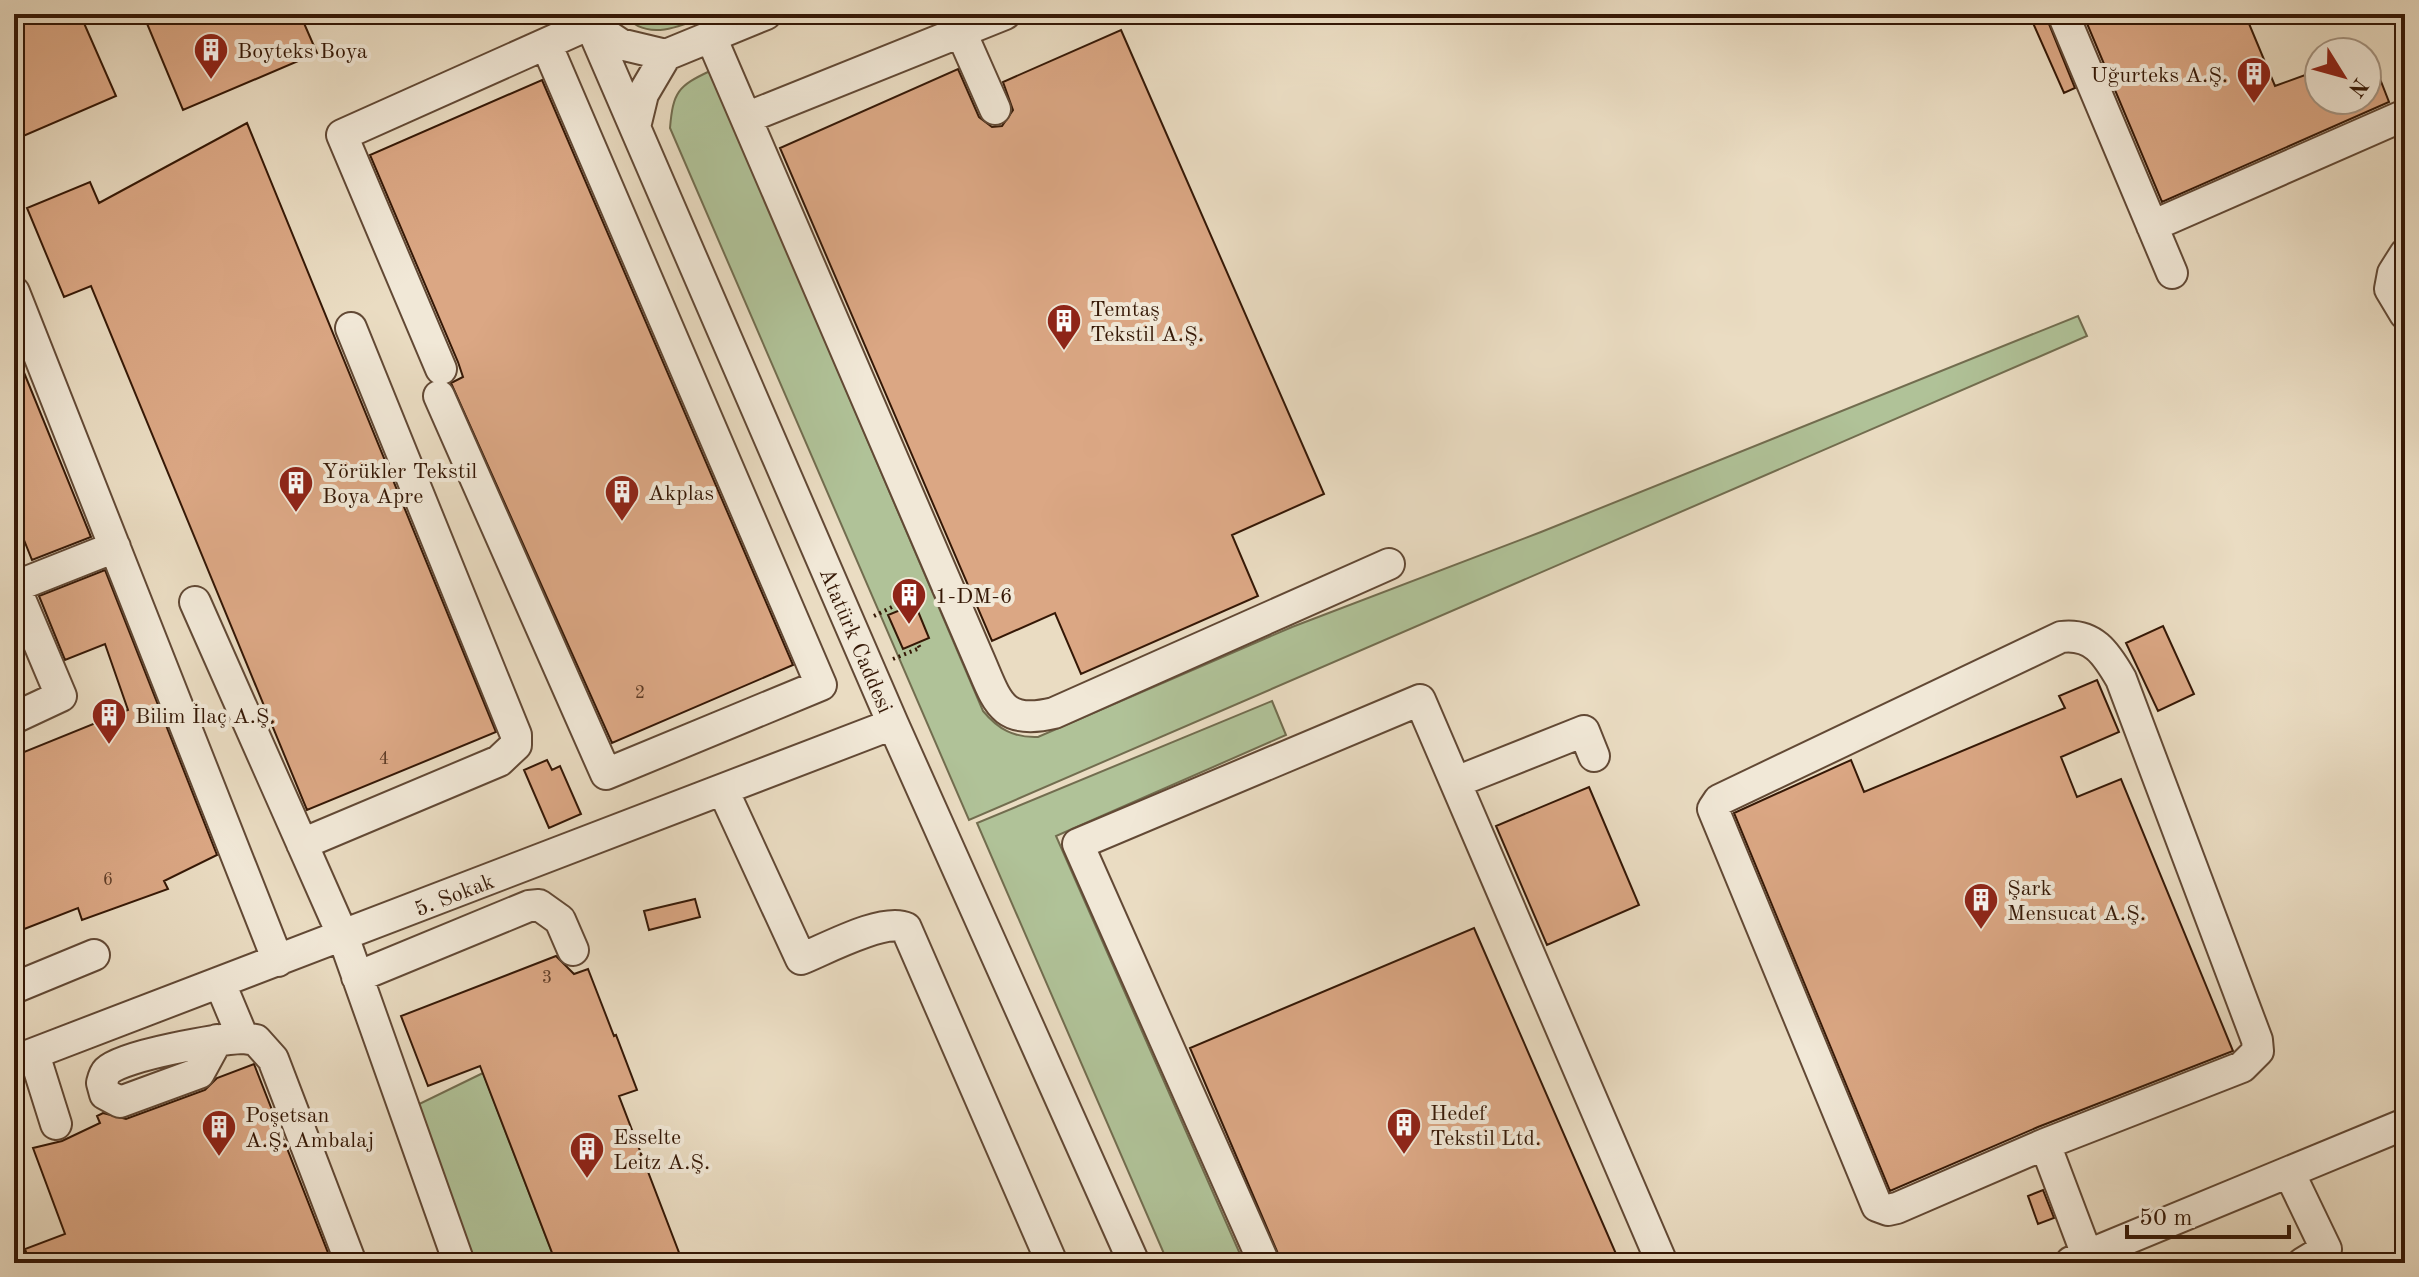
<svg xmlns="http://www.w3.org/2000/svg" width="2419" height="1277" font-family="'Old Standard TT',serif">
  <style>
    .green { fill: #b0c298; stroke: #726d4f; stroke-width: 2 }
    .building { fill: #dba784; stroke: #351806; stroke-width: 2 }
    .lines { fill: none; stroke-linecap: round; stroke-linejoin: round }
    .minor-casing { stroke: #624935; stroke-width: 34 }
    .path { stroke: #351806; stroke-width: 4; stroke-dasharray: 2 4; stroke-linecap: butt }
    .minor { stroke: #f1e8d7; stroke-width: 30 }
    .labels { text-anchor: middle; stroke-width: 8; stroke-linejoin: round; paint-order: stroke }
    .number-label { font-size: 18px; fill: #5e3c26 }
    .poi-label { font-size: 22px; fill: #351806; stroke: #f1e8d7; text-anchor: start }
    .street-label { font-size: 22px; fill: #351806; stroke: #f1e8d7 }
  </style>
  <rect width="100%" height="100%" fill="#eadcc2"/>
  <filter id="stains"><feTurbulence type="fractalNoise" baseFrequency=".0025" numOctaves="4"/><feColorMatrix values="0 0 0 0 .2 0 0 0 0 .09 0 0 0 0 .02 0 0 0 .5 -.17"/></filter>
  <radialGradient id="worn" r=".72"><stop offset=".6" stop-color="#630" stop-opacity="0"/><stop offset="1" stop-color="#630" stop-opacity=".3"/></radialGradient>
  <path class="green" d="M624 14H710C683 26 645 43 624 14Z
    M710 71 983 711C998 729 1014 738 1038 737L1292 627 1541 532 2078 316 2087 336 969 820 670 128C673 92 678 86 710 71Z
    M1272 701 1286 735 1056 836 1244 1263H1168L977 823Z
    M483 1073 556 1263H471L411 1108Z"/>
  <path class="building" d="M14 14H80L116 96 14 140Z
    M143 14H300L317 53 183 110Z
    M2029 14H2045L2075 88 2064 93Z
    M2083 14H2245L2275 86 2319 70V100H2367L2368 48 2389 102 2162 202Z
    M1121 30 1324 494 1232 535 1258 596 1081 674 1055 613 992 641 780 148 958 69 979 117 992 127 1002 126 1013 110 1003 82Z
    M542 80 793 665 612 743 451 383 463 377 458 362 370 155Z
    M247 123 496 732 307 810 91 286 64 297 27 208 90 182 99 203Z
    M14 348 91 537 32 560 14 515Z
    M105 570 217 855 164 881 168 889 82 920 78 908 14 933V764L21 762 19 754 128 710 105 644 65 660 39 596Z
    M915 604 929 638 903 649 888 615Z
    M2163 626 2194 694 2158 711 2126 643Z
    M2097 680 2119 732 2061 757 2077 797 2121 779 2233 1051 2038 1127 1890 1191 1734 813 1851 760 1864 792 2065 708 2059 696Z
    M547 760 552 770 560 766 581 814 549 828 524 770Z
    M1589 787 1639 905 1547 945 1496 826Z
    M695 899 700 917 649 930 644 911Z
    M1474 928 1620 1263H1282L1190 1048Z
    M556 956 574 974 588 969 614 1036 616 1035 637 1090 619 1096 683 1263H556L480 1066 428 1086 401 1016Z
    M254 1064 332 1263H30L25 1249 65 1234 33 1148 62 1141 100 1123 97 1116 103 1113 126 1119 205 1090 217 1078Z
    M2043 1190 2054 1218 2038 1224 2028 1196Z"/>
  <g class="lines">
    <defs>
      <path id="minor" d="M586 14 893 724 1134 1263
        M2063 14 2172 273
        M961 32 995 109
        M711 37 978 657C997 700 1000 726 1054 713L1389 564
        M666 55 766 14
        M746 118 1005 14
        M2152 226 2405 115
        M2405 254 2393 273 2390 289 2405 314
        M14 292 278 961
        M441 369 342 135 590 24 620 44 666 55 643 94 635 127
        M439 396 606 774 821 685 547 46
        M14 587 115 547
        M195 602 343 936 459 1263
        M14 718 61 696 15 587
        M1456 782 1584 731 1594 756
        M723 790 801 959C824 950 884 917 906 928L1052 1263
        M302 844 499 761 516 745V735L351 328
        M357 977 529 906 539 905 560 920 573 950
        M220 983 243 1038 256 1040 273 1059 351 1263
        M14 988 94 955
        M217 1040 199 1073 120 1102 105 1094 102 1083C103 1079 104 1074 107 1071 123 1055 219 1039 243 1038
        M34 1054 56 1124
        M14 1061 893 724
        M2045 1144 2242 1067 2258 1051 2257 1040 2121 679C2106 653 2093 633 2061 637L1719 800 1713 809 1877 1206 1888 1210 1897 1208 2045 1144 2090 1263
        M2289 1172 2326 1249 2303 1263
        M2071 1262 2405 1124
        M1264 1263 1078 844 1420 700 1662 1263"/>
    </defs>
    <use href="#minor" class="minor-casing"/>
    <path class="path" d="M874 616 900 603 903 608
      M893 659 920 648 917 643"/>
    <use href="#minor" class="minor"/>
  </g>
  <defs>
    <symbol id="building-pin" viewBox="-11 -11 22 30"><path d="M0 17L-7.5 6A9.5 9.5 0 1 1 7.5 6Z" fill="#8f2418" stroke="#f1e8d7"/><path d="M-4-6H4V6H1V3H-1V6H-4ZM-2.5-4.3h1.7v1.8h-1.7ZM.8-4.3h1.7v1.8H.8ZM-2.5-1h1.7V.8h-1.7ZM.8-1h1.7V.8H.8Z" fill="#fff"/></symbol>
  </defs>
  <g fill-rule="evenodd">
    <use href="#building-pin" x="191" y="30" width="40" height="54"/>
    <use href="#building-pin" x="2234" y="54" width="40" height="54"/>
    <use href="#building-pin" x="1044" y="301" width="40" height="54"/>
    <use href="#building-pin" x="276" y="463" width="40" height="54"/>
    <use href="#building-pin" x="602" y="472" width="40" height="54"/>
    <use href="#building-pin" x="889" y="575" width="40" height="54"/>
    <use href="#building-pin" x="89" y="695" width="40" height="54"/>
    <use href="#building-pin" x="1961" y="880" width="40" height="54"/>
    <use href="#building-pin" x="1384" y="1105" width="40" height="54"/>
    <use href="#building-pin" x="199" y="1107" width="40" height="54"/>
    <use href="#building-pin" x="567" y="1129" width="40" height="54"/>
  </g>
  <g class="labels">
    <g class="number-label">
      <text x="640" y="698">2</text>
      <text x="384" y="764">4</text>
      <text x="108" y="885">6</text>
      <text x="547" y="983">3</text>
    </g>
    <g class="poi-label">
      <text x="237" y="58">Boyteks Boya</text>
      <text x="2228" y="82" text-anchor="end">Uğurteks A.Ş.</text>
      <text x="1090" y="316">Temtaş<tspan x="1090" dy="25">Tekstil A.Ş.</tspan></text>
      <text x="322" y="478">Yörükler Tekstil<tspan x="322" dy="25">Boya Apre</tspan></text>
      <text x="648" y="500">Akplas</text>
      <text x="935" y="603">1-DM-6</text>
      <text x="135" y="723">Bilim İlaç A.Ş.</text>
      <text x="2007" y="895">Şark<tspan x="2007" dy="25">Mensucat A.Ş.</tspan></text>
      <text x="1430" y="1120">Hedef<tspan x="1430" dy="25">Tekstil Ltd.</tspan></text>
      <text x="245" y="1122">Poşetsan<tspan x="245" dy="25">A.Ş. Ambalaj</tspan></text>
      <text x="613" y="1144">Esselte<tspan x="613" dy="25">Leitz A.Ş.</tspan></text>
    </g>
    <g class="street-label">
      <text transform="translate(857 640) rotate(67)" y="8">Atatürk Caddesi</text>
      <text transform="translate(454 894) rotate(-21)" y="8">5. Sokak</text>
    </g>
  </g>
  <rect width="2419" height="1277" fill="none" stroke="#eadcc2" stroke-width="48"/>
  <rect x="16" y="16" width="2387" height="1245" fill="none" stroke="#351806" stroke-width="4"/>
  <rect x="24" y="24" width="2371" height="1229" fill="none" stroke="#351806" stroke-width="2"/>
  <g transform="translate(2343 76) rotate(127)"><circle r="38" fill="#f1e8d7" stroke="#a69583" stroke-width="2"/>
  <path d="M0-6L14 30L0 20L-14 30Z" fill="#8f2418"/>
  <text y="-12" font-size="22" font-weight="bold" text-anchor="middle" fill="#351806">N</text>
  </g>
  <path d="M2127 1225v12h162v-12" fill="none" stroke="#351806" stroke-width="4"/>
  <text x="2139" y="1225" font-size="24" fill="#351806" stroke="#f1e8d7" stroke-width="6" paint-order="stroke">50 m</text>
  <rect width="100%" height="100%" filter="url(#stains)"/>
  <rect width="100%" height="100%" fill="url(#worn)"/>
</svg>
